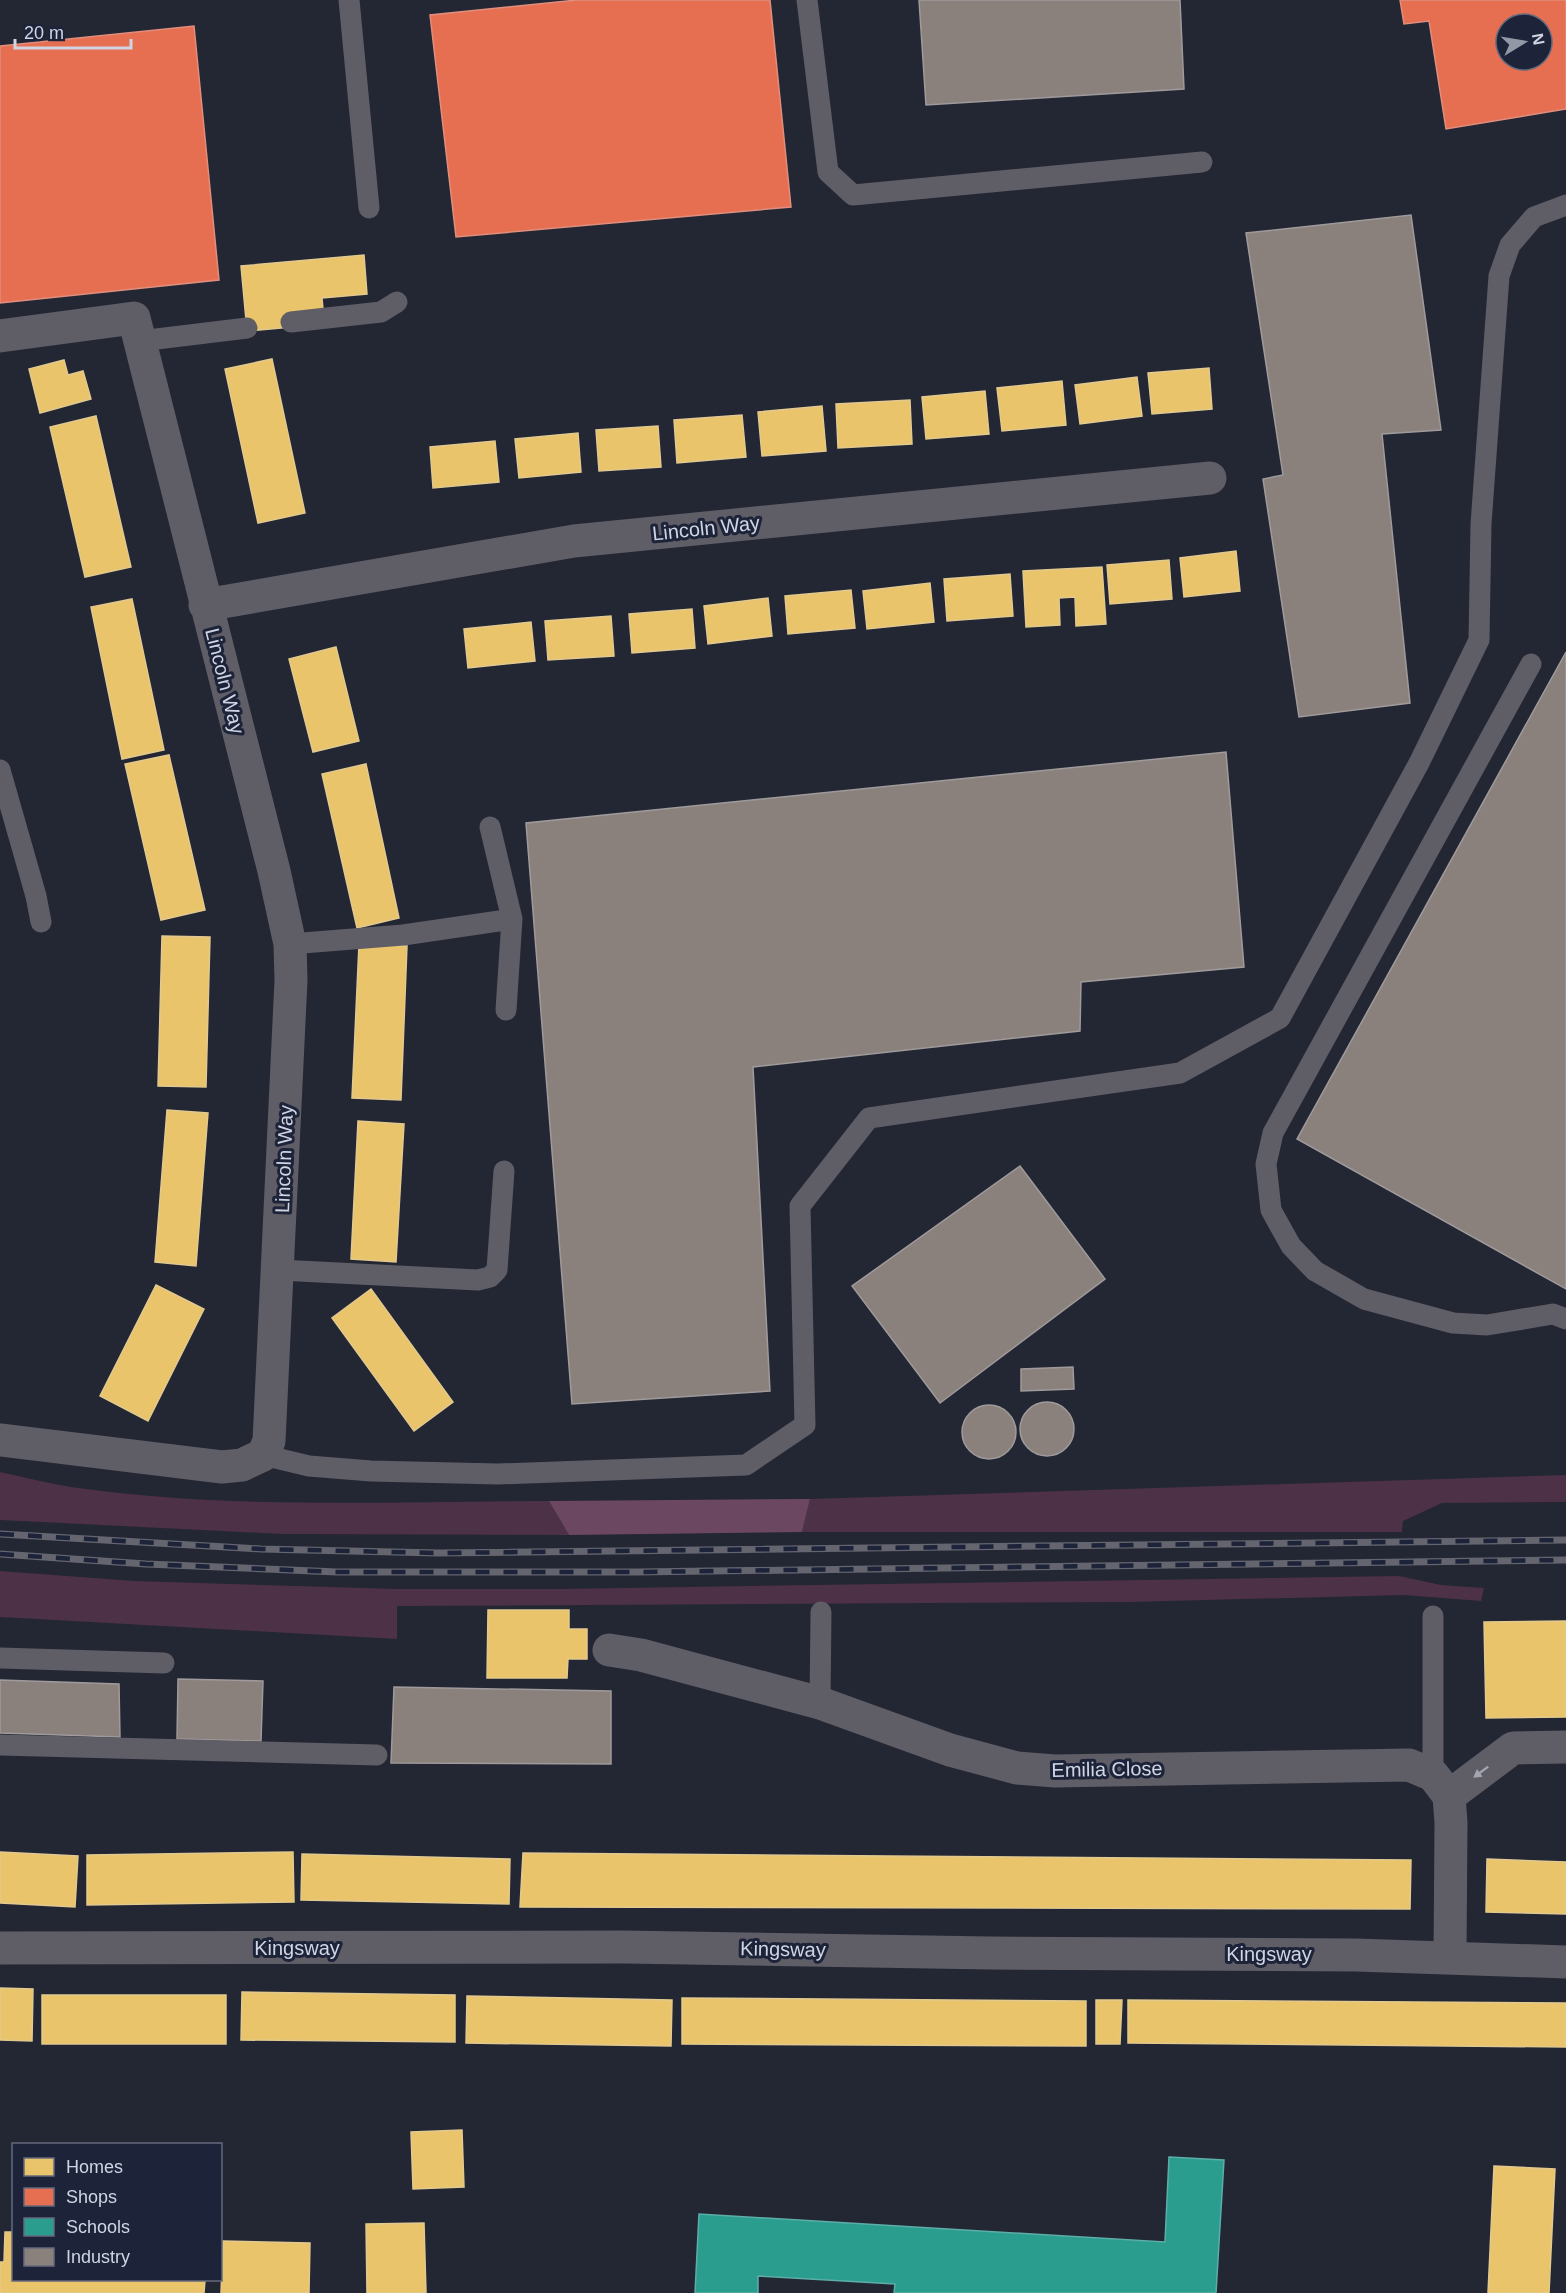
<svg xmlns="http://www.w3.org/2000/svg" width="1566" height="2293" font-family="Arial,sans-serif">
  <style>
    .green { fill: #4d3146 }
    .forest { fill: #6c4762 }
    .homes { fill: #e9c46a; stroke: #e2c98f; stroke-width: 1.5 }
    .shops { fill: #e76f51; stroke: #e08e7d; stroke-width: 1.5; fill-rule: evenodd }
    .schools { fill: #2a9d8f; stroke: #5caea8; stroke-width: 1.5 }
    .industry { fill: #8a817c; stroke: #9f9a9b; stroke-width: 1.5 }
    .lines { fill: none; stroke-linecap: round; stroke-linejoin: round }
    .service { stroke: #5f5d66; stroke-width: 21 }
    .minor { stroke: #5f5d66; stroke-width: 33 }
    .rail-casing { stroke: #64656e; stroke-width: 7 }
    .rail { stroke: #1d2339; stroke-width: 4.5; stroke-dasharray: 14; stroke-linecap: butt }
    .oneway { fill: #a3a5b2 }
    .labels { text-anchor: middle; stroke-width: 6; stroke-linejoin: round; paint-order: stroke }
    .street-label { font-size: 20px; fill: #d0d5e4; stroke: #1d2339 }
  </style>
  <rect width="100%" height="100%" fill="#232633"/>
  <path class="green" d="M0 1472C24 1477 47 1483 71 1487 229 1510 391 1501 549 1501L569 1535 283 1534 0 1520Z
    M1566 1475V1502L1442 1503 1403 1521 1402 1532H802L810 1499Z
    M0 1571 134 1581 397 1589H559L1399 1576 1441 1585 1484 1588 1481 1601 1404 1595 1129 1602 397 1606V1639L0 1617Z"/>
  <path class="forest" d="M810 1499 802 1532 569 1535 549 1501Z"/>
  <path class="homes" d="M364 255 367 294 322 298 323 309 292 327 247 331 241 266Z
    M272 359 305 513 258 523 225 369Z
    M64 360 68 375 83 371 91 399 40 413 29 369Z
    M1209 368 1212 409 1152 414 1148 373Z
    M1137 377 1142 416 1080 424 1075 385Z
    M1062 381 1066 425 1002 431 997 388Z
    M985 391 989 434 926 439 922 397Z
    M910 400 912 444 838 448 836 404Z
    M822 406 826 451 762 456 758 412Z
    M742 415 746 457 677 463 674 420Z
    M96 416 131 567 85 577 50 427Z
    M658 426 661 467 599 471 596 430Z
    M578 433 581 472 519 478 515 439Z
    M495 441 499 482 433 488 430 447Z
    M1236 551 1240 591 1184 597 1180 558Z
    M1169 560 1172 599 1110 604 1107 565Z
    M1102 567 1106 624 1076 626 1075 597 1059 598 1060 625 1026 627 1023 571Z
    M1010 574 1013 616 947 621 944 579Z
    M930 583 934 622 867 629 863 591Z
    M851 590 855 628 788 634 785 596Z
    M768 598 772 636 708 644 704 606Z
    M132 599 164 750 122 759 91 607Z
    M692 609 695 648 632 653 629 614Z
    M611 616 614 656 548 660 545 621Z
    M531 622 535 661 468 668 464 629Z
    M336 647 359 741 313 752 289 659Z
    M169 755 205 910 161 920 125 764Z
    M366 764 399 918 357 928 322 774Z
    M162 936 210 937 206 1087 158 1086Z
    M359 944 407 946 401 1100 352 1098Z
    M167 1110 208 1113 196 1266 155 1262Z
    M358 1121 404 1124 396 1262 351 1259Z
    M156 1285 204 1309 148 1421 100 1396Z
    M371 1289 453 1402 414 1431 332 1318Z
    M488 1610H569V1629H587V1659H568L567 1678H487Z
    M1566 1621V1717L1486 1718 1484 1622Z
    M0 1852 78 1856 75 1907 0 1903Z
    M293 1852 294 1902 87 1905V1855Z
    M523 1853 1411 1860 1410 1909 520 1907Z
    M302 1854 510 1859 509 1904 301 1900Z
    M1487 1859 1566 1862V1914L1486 1912Z
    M0 1988 33 1989 32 2041 0 2040Z
    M242 1992 455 1995V2042L241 2040Z
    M42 1995H226V2044H42Z
    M467 1996 672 2000 671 2046 466 2043Z
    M682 1998 1086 2001V2046L682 2044Z
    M1096 2000H1122L1120 2044H1096Z
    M1128 2000 1566 2003V2047L1128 2043Z
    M462 2130 464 2187 413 2189 411 2132Z
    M1494 2166 1555 2169 1549 2293H1488Z
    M424 2223 426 2293H367L366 2224Z
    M5 2232H14V2280H205L204 2293H0V2262H4Z
    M223 2241 310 2243 309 2293H221Z"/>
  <path class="shops" d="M577 0H770L791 207 456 237 430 15Z
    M1400 0H1566V109L1446 129 1429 21 1404 24ZM1506 24H1542V60H1506Z
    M194 26 219 280 0 303V46Z"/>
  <path class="schools" d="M1169 2157 1224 2160 1216 2293H894L895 2284 758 2276V2293H695L699 2214 1165 2242Z"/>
  <path class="industry" d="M919 0H1180L1184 89 926 105Z
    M1411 215 1441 430 1382 434 1410 703 1299 717 1263 479 1283 475 1246 233Z
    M1566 652V1289L1297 1139Z
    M1226 752 1244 967 1081 982 1080 1031 753 1067 770 1391 572 1404 526 823Z
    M1020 1166 1105 1279 940 1403 852 1286Z
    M1073 1367 1074 1389 1021 1391V1369Z
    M1020 1429a27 27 0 1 1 54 0a27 27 0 1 1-54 0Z
    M962 1432a27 27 0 1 1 54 0a27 27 0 1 1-54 0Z
    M178 1679 263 1681 261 1741 177 1739Z
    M0 1680 119 1684 120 1737 0 1733Z
    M394 1687 611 1691V1764L391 1763Z"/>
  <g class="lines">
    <path class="service" d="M349 0 369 208
      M807 0 828 172 853 195 1202 162
      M291 322 381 312 397 302
      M140 341 247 328
      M1531 664 1273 1133 1266 1164 1271 1210 1291 1246 1315 1271 1364 1299 1453 1323 1487 1325 1553 1314 1566 1319
      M0 770 36 896 41 922
      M490 827 512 919 506 1010
      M290 944 403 935 512 919
      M279 1270 478 1280 490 1277 497 1270 504 1171
      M263 1455 309 1466 371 1471 498 1474 746 1465 805 1425 800 1206 869 1118 1180 1073 1280 1018 1419 763 1479 640 1481 524 1499 276 1510 245 1534 217 1566 205
      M1433 1616V1775
      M0 1658 164 1663
      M820 1703 821 1612
      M0 1745 377 1755"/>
    <path class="minor" d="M0 336 134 318 274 871 290 944 291 980 269 1441 263 1455 242 1465 222 1467 0 1440
      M205 605 574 541 1210 478
      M609 1650 641 1655 820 1703 950 1750 1017 1768 1055 1771 1409 1765 1433 1775 1449 1796 1451 1823 1450 1956
      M1449 1796 1513 1748 1566 1747
      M0 1948 624 1947 990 1953 1356 1955 1566 1962"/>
    <defs>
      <path id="rail" d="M0 1534 261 1549 438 1553 1566 1540
        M0 1554 146 1564 337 1572H638L1566 1560"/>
    </defs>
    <use href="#rail" class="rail-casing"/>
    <use href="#rail" class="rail"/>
  </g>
  <defs><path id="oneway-solid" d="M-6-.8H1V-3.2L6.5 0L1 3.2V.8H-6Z" transform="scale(1.5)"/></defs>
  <use class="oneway" href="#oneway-solid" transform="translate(1481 1772) rotate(143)"/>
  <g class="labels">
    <g class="street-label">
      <text transform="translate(706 528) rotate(-6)" y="7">Lincoln Way</text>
      <text transform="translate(225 681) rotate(76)" y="7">Lincoln Way</text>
      <text transform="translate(284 1159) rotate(-88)" y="7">Lincoln Way</text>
      <text transform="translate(1107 1769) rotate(-1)" y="7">Emilia Close</text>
      <text x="297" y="1955">Kingsway</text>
      <text transform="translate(783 1949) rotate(1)" y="7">Kingsway</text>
      <text x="1269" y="1961">Kingsway</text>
    </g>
  </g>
  <rect x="12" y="2143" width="210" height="138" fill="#1d2339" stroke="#656a7d" stroke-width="1.5"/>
  <rect x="24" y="2158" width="30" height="18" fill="#e9c46a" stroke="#656a7d" stroke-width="1.5"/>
  <text x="66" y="2173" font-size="18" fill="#d0d5e4">Homes</text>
  <rect x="24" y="2188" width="30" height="18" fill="#e76f51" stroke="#656a7d" stroke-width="1.5"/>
  <text x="66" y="2203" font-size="18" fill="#d0d5e4">Shops</text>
  <rect x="24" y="2218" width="30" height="18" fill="#2a9d8f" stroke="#656a7d" stroke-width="1.5"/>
  <text x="66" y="2233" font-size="18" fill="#d0d5e4">Schools</text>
  <rect x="24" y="2248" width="30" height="18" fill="#8a817c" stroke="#656a7d" stroke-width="1.5"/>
  <text x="66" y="2263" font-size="18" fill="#d0d5e4">Industry</text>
  <g transform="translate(1524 42) rotate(79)"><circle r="28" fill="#1d2339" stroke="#656a7d" stroke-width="1.5"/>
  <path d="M0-4.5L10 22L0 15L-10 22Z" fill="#9398a6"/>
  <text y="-9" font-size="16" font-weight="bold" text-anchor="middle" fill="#d0d5e4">N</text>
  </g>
  <path d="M15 39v9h116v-9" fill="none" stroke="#d0d5e4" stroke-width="3"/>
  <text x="24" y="39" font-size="18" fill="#d0d5e4" stroke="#1d2339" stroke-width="4.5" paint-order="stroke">20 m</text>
</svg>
